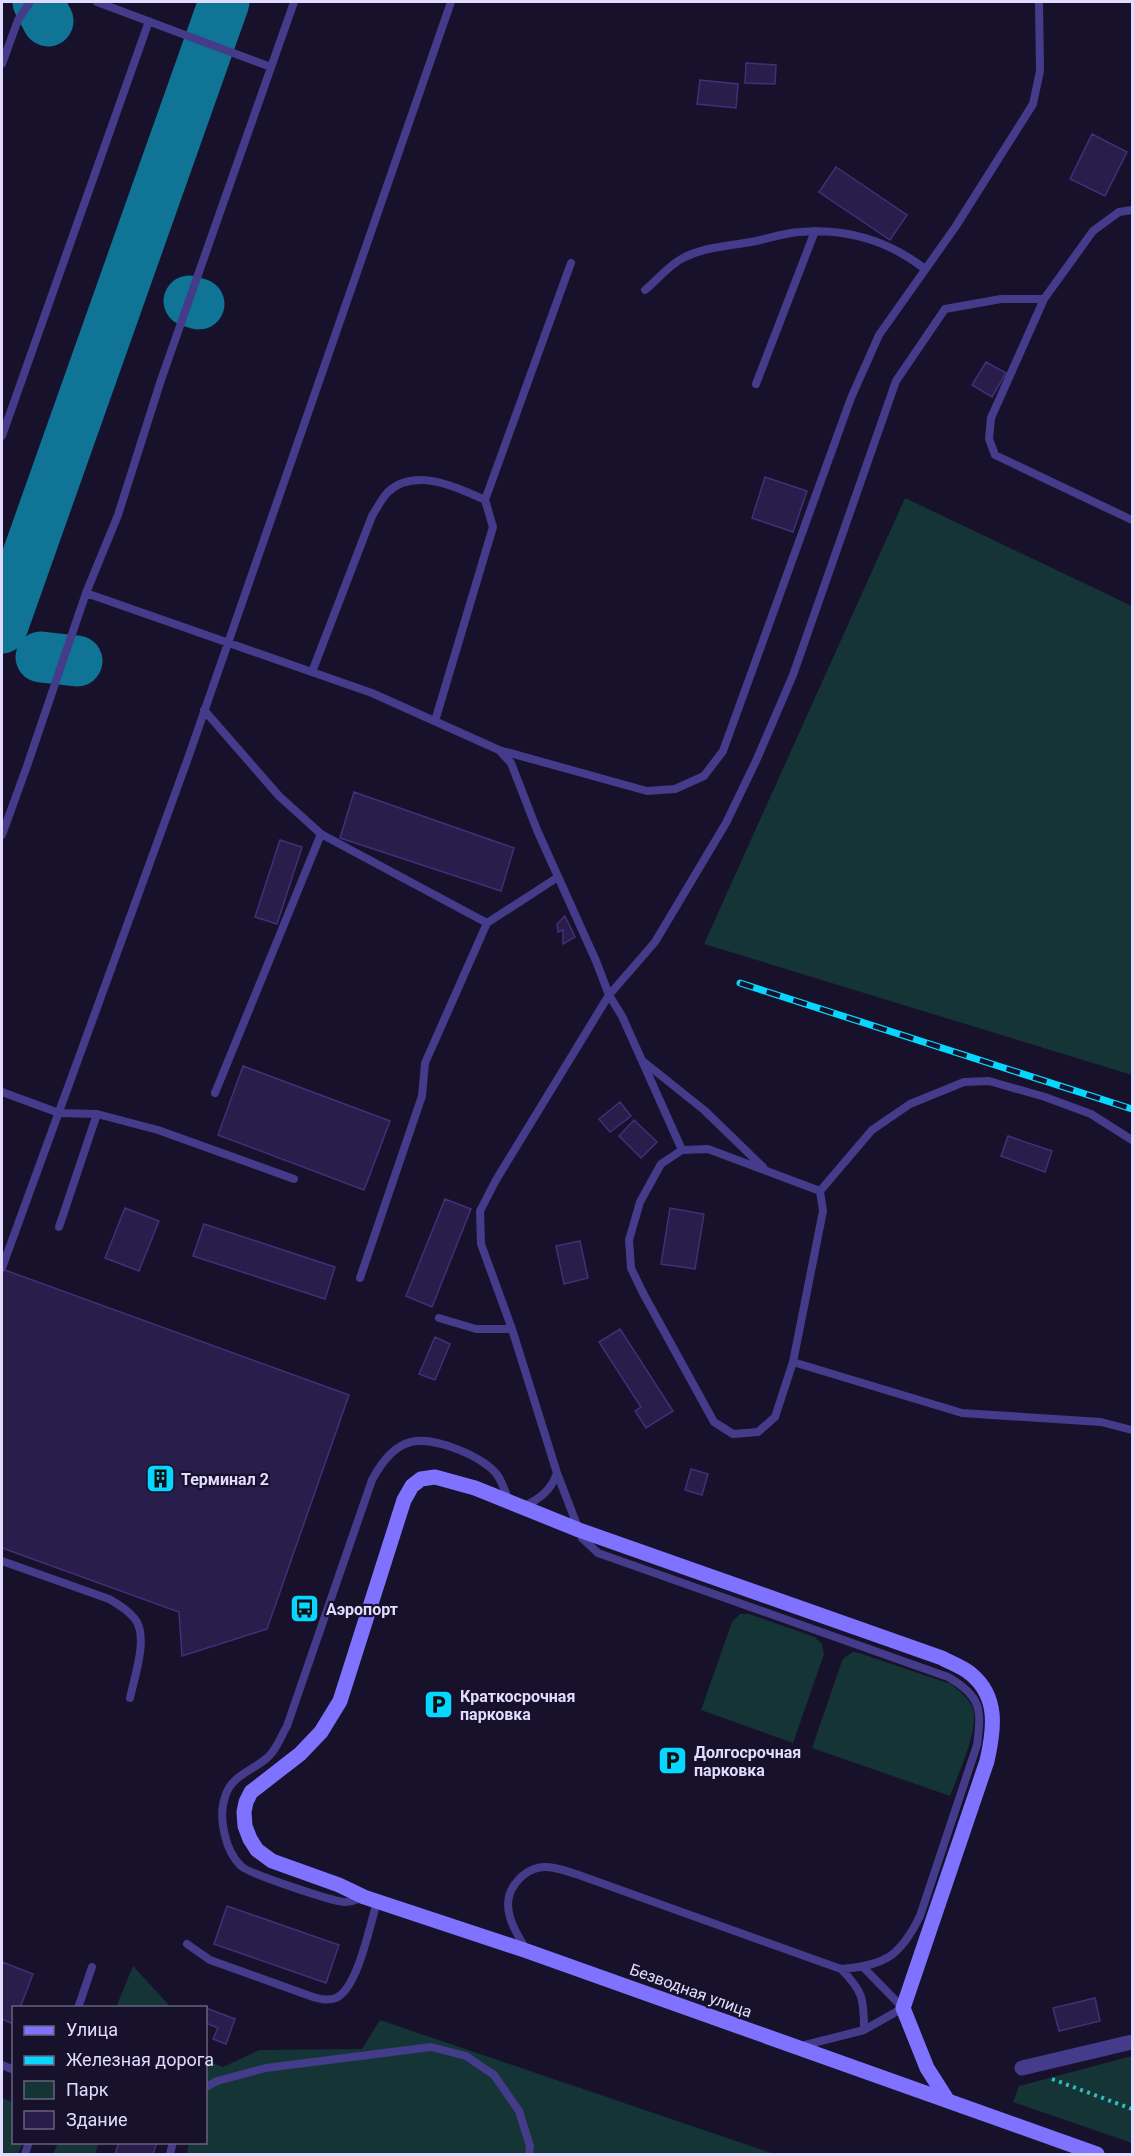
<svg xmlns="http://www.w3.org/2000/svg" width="1134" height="2156" font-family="Roboto,sans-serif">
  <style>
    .green { fill: #143435 }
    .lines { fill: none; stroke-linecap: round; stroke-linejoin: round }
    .taxiway { stroke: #0f7495; stroke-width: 51 }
    .building { fill: #291d4c; stroke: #422f78; stroke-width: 1.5 }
    .path { stroke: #30bdbe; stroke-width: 4; stroke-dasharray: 3 4.5; stroke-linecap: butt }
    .service { stroke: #443c8a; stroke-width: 8 }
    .minor { stroke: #443c8a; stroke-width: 15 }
    .secondary { stroke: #7f72ff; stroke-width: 15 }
    .rail-casing { stroke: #07d6ff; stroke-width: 7 }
    .rail { stroke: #17112b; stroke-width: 4.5; stroke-dasharray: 14; stroke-linecap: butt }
    .labels { text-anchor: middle; stroke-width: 4.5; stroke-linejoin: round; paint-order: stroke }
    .poi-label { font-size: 16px; font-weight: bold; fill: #e1dbff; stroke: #17112b; text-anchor: start }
    .street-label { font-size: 16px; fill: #e1dbff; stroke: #17112b }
  </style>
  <rect width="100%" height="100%" fill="#17112b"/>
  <path class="green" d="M905 498 1132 606V1075L704 944Z
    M740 1614H749L815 1637 822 1644 824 1654 793 1743 701 1710 732 1622Z
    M853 1652 859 1653 951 1684C959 1691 970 1699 973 1709 979 1731 958 1774 950 1796L812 1748 842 1661 845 1657Z
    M133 1966 168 2004 169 2007H116Z
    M380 2020 774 2154H187L189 2143 206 2142V2060L223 2067 259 2050 362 2049Z
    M1132 2056V2143L1013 2102 1019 2086Z
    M2 2098 13 2102 14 2142 23 2143 18 2154H2Z
    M58 2143V2142L99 2143 95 2154H53Z"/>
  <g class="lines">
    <path class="taxiway" d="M38 2 48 21
      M189 301 199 304
      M2 628 224 2
      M41 657 77 661"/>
  </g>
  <path class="building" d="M746 63 776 65 775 84 745 83Z
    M700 80 738 84 736 108 697 104Z
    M1092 134 1127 152 1105 196 1070 179Z
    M836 167 907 215 890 240 819 192Z
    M986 362 1006 373 992 397 972 385Z
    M765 477 807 491 793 532 752 518Z
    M354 792 514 848 501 891 340 838Z
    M280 840 302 847 277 924 255 917Z
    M565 916 575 937 563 944V930L558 932 557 924Z
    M243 1066 390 1121 364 1190 218 1135Z
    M620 1102 631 1116 610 1132 599 1119Z
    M634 1120 657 1142 641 1158 619 1136Z
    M1008 1136 1052 1151 1045 1172 1001 1156Z
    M445 1199 471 1209 432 1307 406 1296Z
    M125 1208 159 1221 139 1271 105 1258Z
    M670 1208 704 1214 695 1269 661 1264Z
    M204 1224 335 1267 325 1299 193 1256Z
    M580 1241 588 1278 564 1284 556 1246Z
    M2 1269 349 1395 267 1629 182 1656 179 1612 2 1548Z
    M620 1329 673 1411 646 1428 635 1411 641 1407 599 1342Z
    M435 1337 450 1344 435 1380 419 1374Z
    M691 1469 708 1474 702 1495 685 1490Z
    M227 1906 339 1945 326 1983 214 1944Z
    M2 1962 33 1974 20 2008H14L13 2024 2 2019Z
    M1095 1998 1100 2021 1059 2031 1053 2008Z
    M206 2008 235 2019 226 2044 213 2039 218 2028 206 2023Z
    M119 2142H157L153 2154H115Z"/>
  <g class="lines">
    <path class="path" d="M1052 2079 1132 2109"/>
    <path class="service" d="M97 2 271 67
      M2 64 18 20 30 2
      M645 290C657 280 669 265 683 258 704 247 728 246 751 242 767 239 784 233 800 232 846 228 889 241 925 269
      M1044 299 991 418 989 439 995 455 1132 520
      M756 384 815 231
      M2 436 149 21
      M86 593 372 693 499 750 511 763 537 830 596 961 609 995 622 1016 682 1150
      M312 672 372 516C377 508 382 498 388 492 415 467 457 487 485 500
      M204 710 279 796 321 834 487 923
      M435 721 493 527 485 500 571 263
      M499 750 647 791 675 789 704 776 723 751 851 398 879 335 956 226 1033 104 1040 71 1039 2
      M2 835 27 766 86 593 118 515 161 380 294 2
      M644 1062 704 1110 763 1167
      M2 1092 59 1113 97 1114
      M215 1093 321 834
      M708 1149 820 1191 823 1211 793 1362 775 1417 758 1432 733 1434 714 1422 643 1293 631 1268 629 1240 640 1202 661 1164 682 1150Z
      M820 1191 872 1130 910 1104 964 1082 989 1081 1045 1097 1091 1114 1132 1140
      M59 1227 97 1114 158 1130 294 1179
      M2 1268 187 761 451 2
      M360 1278 422 1096 425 1063 487 923 558 877
      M439 1318 476 1329H512
      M793 1362 962 1413 1101 1422 1132 1430
      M523 1507C539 1499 551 1491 557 1473
      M2 1561 109 1599C118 1604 128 1610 135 1619 149 1637 134 1678 130 1698
      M363 1897C358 1899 351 1902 345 1902 334 1902 247 1873 241 1866 225 1851 218 1817 225 1797 231 1775 253 1771 268 1757 277 1749 281 1736 287 1726L372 1480C380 1465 393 1446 411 1442 433 1436 486 1457 498 1476 503 1484 506 1494 509 1502
      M187 1944 210 1960 313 1997C321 1999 328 2001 336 1998 358 1988 370 1924 377 1902
      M526 1949C514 1930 499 1905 515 1884 520 1877 526 1872 534 1869 547 1864 563 1870 576 1874L841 1969C885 1965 900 1957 920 1916L977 1745C982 1709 981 1696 948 1677L598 1553 582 1538 557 1473 512 1329 481 1244 480 1211 496 1180 609 995 655 942 726 823 756 761 793 675 896 381 945 309 1001 299H1044L1093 231 1119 212 1132 210
      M841 1969C863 1991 864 1999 864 2030
      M78 2008 92 1967
      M801 2046 864 2030 903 2008 863 1967
      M2 2065 14 2070
      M206 2087 217 2081 266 2068 431 2047 466 2056 494 2075 519 2111 530 2146 529 2154
      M25 2154 29 2142
      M170 2154 173 2142"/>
    <path class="minor" d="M1022 2068 1132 2042"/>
    <path class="secondary" d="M948 2101 927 2068 903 2008 987 1761C994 1730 999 1697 971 1674 963 1667 951 1663 942 1658L579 1530 475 1488 435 1477 421 1479 412 1486 404 1500 340 1701 321 1732 300 1754 251 1792 246 1802 244 1812 245 1826 250 1839 257 1850 272 1861 339 1885 364 1897 527 1951 1097 2154"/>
    <defs>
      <path id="rail" d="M740 983 1132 1109"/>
    </defs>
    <use href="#rail" class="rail-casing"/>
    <use href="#rail" class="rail"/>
  </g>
  <defs>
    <symbol id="building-square" viewBox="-11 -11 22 22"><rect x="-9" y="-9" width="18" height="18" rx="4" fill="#07d6ff" stroke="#17112b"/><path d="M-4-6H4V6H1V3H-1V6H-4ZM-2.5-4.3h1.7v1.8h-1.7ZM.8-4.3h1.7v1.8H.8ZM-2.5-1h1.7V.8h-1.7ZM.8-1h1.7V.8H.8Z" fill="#111"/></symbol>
    <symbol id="bus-square" viewBox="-11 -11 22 22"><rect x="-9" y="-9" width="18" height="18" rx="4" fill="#07d6ff" stroke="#17112b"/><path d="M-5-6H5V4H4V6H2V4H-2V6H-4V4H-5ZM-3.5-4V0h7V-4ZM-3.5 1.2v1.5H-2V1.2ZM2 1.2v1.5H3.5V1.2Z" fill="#111"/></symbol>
    <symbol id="parking-square" viewBox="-11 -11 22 22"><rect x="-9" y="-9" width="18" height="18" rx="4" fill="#07d6ff" stroke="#17112b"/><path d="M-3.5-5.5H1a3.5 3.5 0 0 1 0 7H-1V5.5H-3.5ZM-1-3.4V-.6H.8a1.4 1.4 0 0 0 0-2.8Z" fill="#111"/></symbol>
  </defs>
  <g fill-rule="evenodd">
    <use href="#building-square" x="144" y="1462" width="33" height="33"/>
    <use href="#bus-square" x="288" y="1592" width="33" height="33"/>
    <use href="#parking-square" x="422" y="1688" width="33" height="33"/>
    <use href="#parking-square" x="656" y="1744" width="33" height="33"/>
  </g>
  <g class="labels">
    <g class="poi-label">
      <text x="181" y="1485">Терминал 2</text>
      <text x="326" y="1615">Аэропорт</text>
      <text x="460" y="1702">Краткосрочная<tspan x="460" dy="18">парковка</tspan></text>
      <text x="694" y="1758">Долгосрочная<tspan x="694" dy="18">парковка</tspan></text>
    </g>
    <g class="street-label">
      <text transform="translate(691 1990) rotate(20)" y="6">Безводная улица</text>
    </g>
  </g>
  <rect width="1134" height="2156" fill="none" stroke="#e1dbff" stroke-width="6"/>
  <rect x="12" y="2006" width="195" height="138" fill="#17112b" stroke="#686280" stroke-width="1.5"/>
  <rect x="24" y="2026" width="30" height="9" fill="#7f72ff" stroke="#686280" stroke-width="1.5"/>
  <text x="66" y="2036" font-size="18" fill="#e1dbff">Улица</text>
  <rect x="24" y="2056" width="30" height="9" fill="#07d6ff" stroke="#686280" stroke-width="1.5"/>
  <text x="66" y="2066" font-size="18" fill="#e1dbff">Железная дорога</text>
  <rect x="24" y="2081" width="30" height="18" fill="#143435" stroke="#686280" stroke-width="1.5"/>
  <text x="66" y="2096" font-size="18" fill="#e1dbff">Парк</text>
  <rect x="24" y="2111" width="30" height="18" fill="#291d4c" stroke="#686280" stroke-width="1.5"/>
  <text x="66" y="2126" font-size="18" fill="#e1dbff">Здание</text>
</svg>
